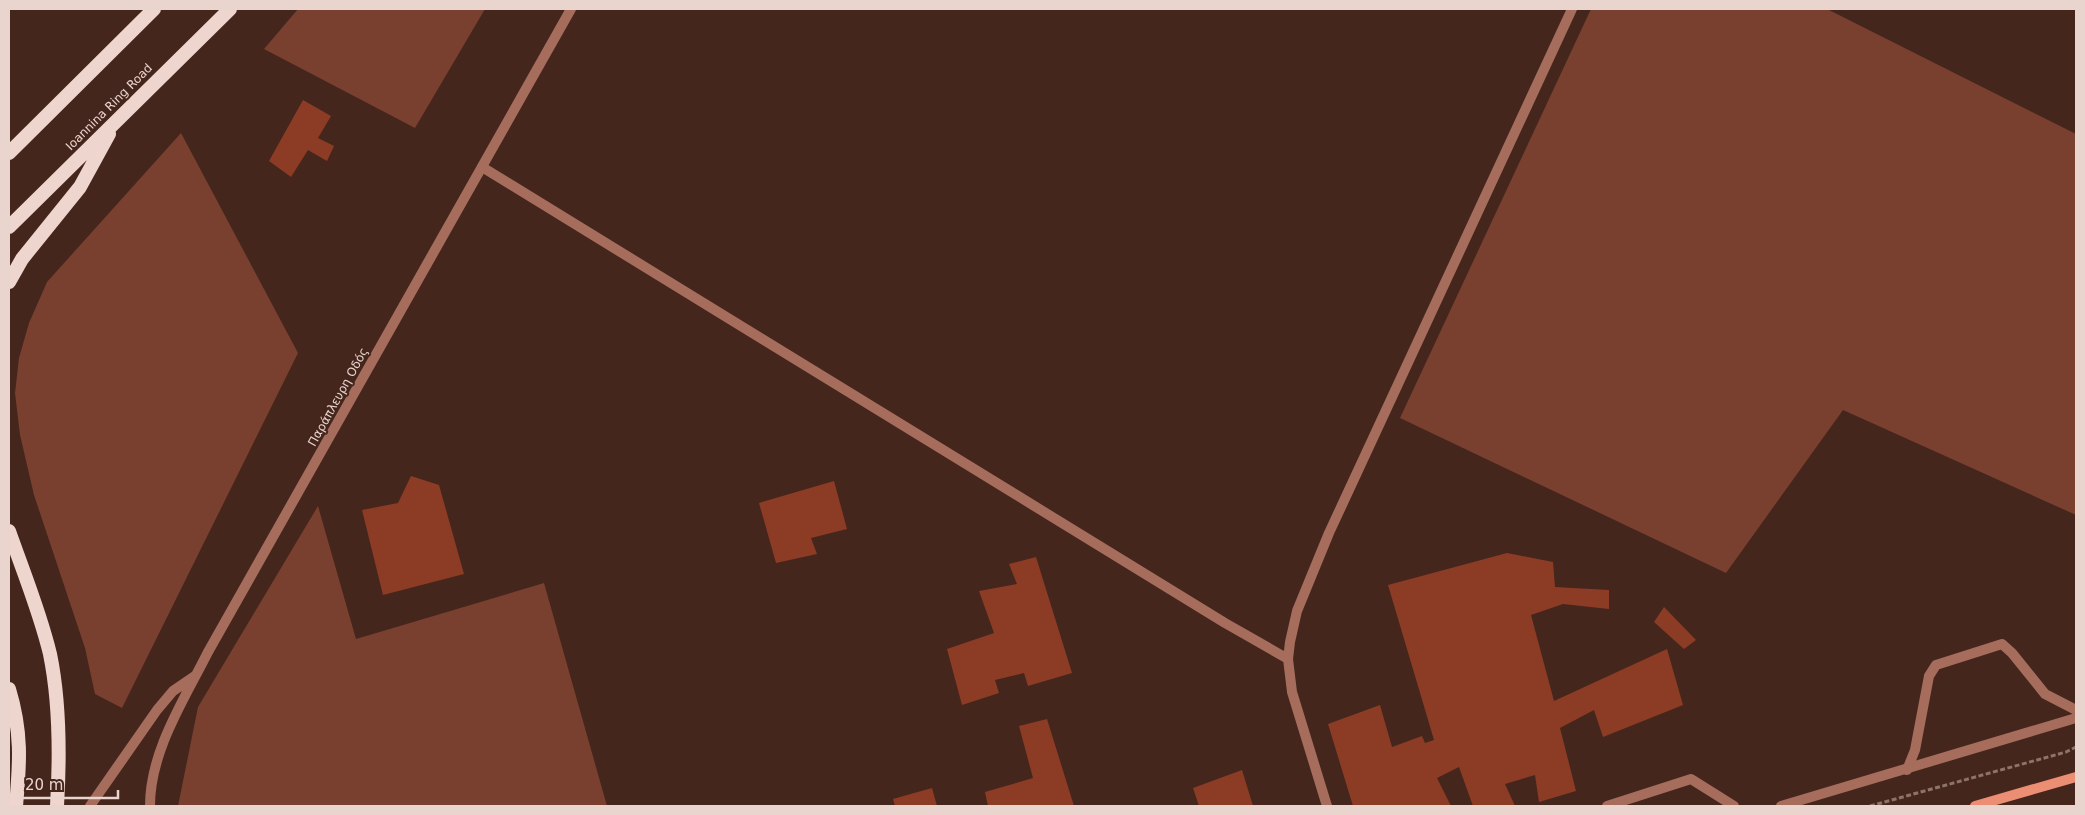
<svg xmlns="http://www.w3.org/2000/svg" width="2085" height="815" font-family="'DejaVu Sans',sans-serif">
  <style>
    .green { fill: #793f2f }
    .building { fill: #8c3c24 }
    .lines { fill: none; stroke-linecap: round; stroke-linejoin: round }
    .path { stroke: #8e736b; stroke-width: 3; stroke-dasharray: 5 2.5; stroke-linecap: butt }
    .service { stroke: #a76d5c; stroke-width: 10 }
    .minor { stroke: #a76d5c; stroke-width: 10 }
    .tertiary { stroke: #a76d5c; stroke-width: 10 }
    .secondary { stroke: #eb8e73; stroke-width: 10 }
    .trunk { stroke: #eed6ce; stroke-width: 14 }
    .labels { text-anchor: middle; stroke-width: 4; stroke-linejoin: round; paint-order: stroke }
    .street-label { font-size: 12px; fill: #e9d4ce; stroke: #45261d }
  </style>
  <rect width="100%" height="100%" fill="#45261d"/>
  <path class="green" d="M298 9H485L415 128 264 49Z
    M1591 9H1827L2076 134V515L1843 410 1726 573 1400 418Z
    M181 133 298 353 122 708 95 694 85 648 34 495 20 435 15 393 19 358 29 323 47 282Z
    M318 506 356 639 544 583 607 806H178L198 707Z"/>
  <path class="building" d="M303 100 331 116 318 138 334 146 327 161 308 150 291 177 269 161Z
    M411 476 439 485 464 574 383 595 362 510 398 503Z
    M834 481 847 529 811 538 817 554 776 563 759 503Z
    M1507 553 1553 562 1555 587 1609 590V609L1563 604 1531 615 1554 701 1667 649 1683 705 1603 737 1594 710 1560 728 1576 791 1539 802 1535 775 1505 784 1515 806H1473L1459 767 1437 778 1451 806H1353L1328 724 1380 705 1392 747 1422 736 1425 743 1434 740 1388 585Z
    M1036 557 1072 673 1028 686 1024 673 995 680 999 693 962 705 947 649 994 633 979 591 1017 584 1009 564Z
    M1664 607 1696 640 1684 649 1654 622Z
    M1047 719 1074 806H988L985 792 1033 778 1019 726Z
    M1242 770 1253 806H1199L1193 788Z
    M932 788 937 806H895L893 799Z"/>
  <g class="lines">
    <path class="path" d="M1870 806 2066 752 2076 747"/>
    <path class="service" d="M1907 770 1915 750 1929 676 1936 665 2002 644 2012 653 2045 694 2076 710
      M1607 806 1691 779 1734 806"/>
    <path class="minor" d="M482 167 1225 623 1288 659
      M1327 806 1292 692 1288 659 1290 642 1297 611 1329 533 1572 9"/>
    <path class="tertiary" d="M90 806 157 710 173 691 195 676
      M150 806C150 751 184 700 208 652L571 9
      M1781 806 2076 718"/>
    <path class="secondary" d="M1975 806 2076 777"/>
    <path class="trunk" d="M9 153 154 9
      M9 227 230 9
      M9 282 22 259 80 187 109 134
      M9 531C23 571 40 612 50 654 60 703 60 756 57 806
      M9 689C22 732 20 762 16 806"/>
  </g>
  <g class="labels">
    <g class="street-label">
      <text transform="translate(109 107) rotate(-45)" y="4">Ioannina Ring Road</text>
      <text transform="translate(338 397) rotate(-61)" y="4">Παράπλευρη Οδός</text>
    </g>
  </g>
  <rect width="2085" height="815" fill="none" stroke="#e9d4ce" stroke-width="20"/>
  <path d="M18 790v8h100v-8" fill="none" stroke="#e9d4ce" stroke-width="2.5"/>
  <text x="25" y="790" font-size="15" fill="#e9d4ce" stroke="#45261d" stroke-width="4" paint-order="stroke">20 m</text>
</svg>
